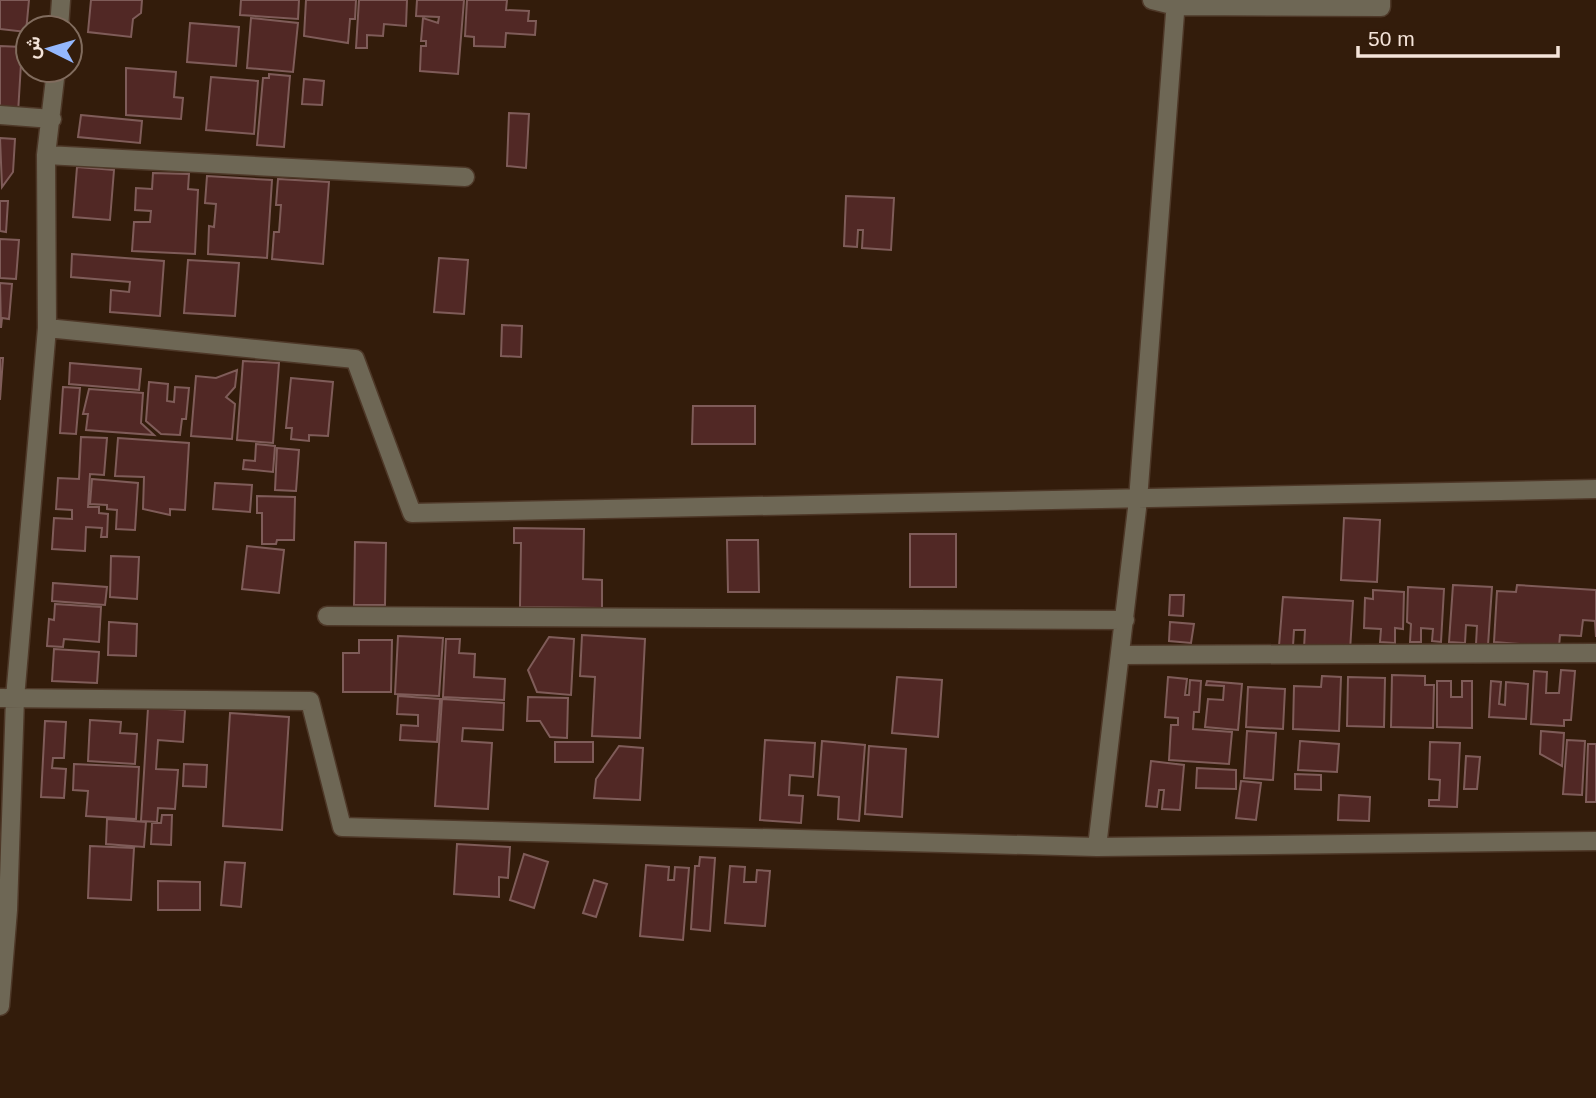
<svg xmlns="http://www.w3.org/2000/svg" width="1596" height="1098" font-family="Helvetica,Vazirmatn,sans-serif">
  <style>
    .building { fill: #512825; stroke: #7f5c59; stroke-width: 2 }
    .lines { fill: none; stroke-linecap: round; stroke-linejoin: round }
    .minor-casing { stroke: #4e3828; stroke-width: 21 }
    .minor { stroke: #6e6755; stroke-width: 18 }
  </style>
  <rect width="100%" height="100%" fill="#331c0b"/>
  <path class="building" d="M0 0H29L26 32 0 29Z
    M91 0H142L141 13 133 19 131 37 88 32Z
    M241 0H299L298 19 240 15Z
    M306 0H356L355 19H350L348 43 304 36Z
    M359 0H407L406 26 384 24 383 36 367 35V48H356Z
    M417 0H464L458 74 420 71 421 46H426V41H421L423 18 438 23 439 17 416 16Z
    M467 0H507L506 10 529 11 528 21H536L535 35 506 33 505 47 474 46V37L465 36Z
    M251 18 298 23 293 72 247 68Z
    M190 23 239 27 236 66 187 62Z
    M0 46 22 47 18 113 0 112Z
    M126 68 176 72 174 97 183 98 181 119 126 115Z
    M269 74 290 76 284 147 257 145 263 78H269Z
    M211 77 258 81 254 134 206 130Z
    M304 79 324 81 322 105 302 104Z
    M509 113 529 114 526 168 507 166Z
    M81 115 142 121 140 143 78 137Z
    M0 138 15 139 13 172 2 187Z
    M77 167 114 170 110 220 73 217Z
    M153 173 189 174 188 189 198 190 195 254 132 251 134 222H150L151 211 135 210 136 188 152 189Z
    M207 176 272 180 267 258 208 254 209 226 214 227 216 204 205 203Z
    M278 179 329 182 323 264 272 259 274 232H279L281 205H276Z
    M846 196 894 198 891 250 862 248 863 230H858L857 247 844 246Z
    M0 201H8L6 232 0 231Z
    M0 239 19 240 16 279 0 278Z
    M72 254 164 261 160 316 110 312 111 290 129 292 130 282 71 277Z
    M439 258 468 260 464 314 434 312Z
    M188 260 239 263 235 316 184 313Z
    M0 283 12 284 9 319 2 318 1 328Z
    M502 325 522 326 521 357 501 356Z
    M0 358H3L0 400Z
    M243 361 279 363 273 443 237 440Z
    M70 363 141 369 139 390 69 384Z
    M237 370 235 387 226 397 235 404 232 439 191 436 196 376 216 378Z
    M291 378 333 382 328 436 309 435V441L291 439 292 428H286Z
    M149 382 168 384 167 401 174 402 175 387 189 388 186 419H182L180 435 161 434 146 421Z
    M63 387 80 388 76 434 60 433Z
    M89 389 143 393 141 423 154 435 86 430 88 414H83Z
    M693 406H755V444H692Z
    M81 437 107 438 104 475 90 474 88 507H99V513L108 514 107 537H101L102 528 86 527 85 551 52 549 54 518 72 519V510L56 509 58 478 79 479Z
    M118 438 189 443 185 510 170 509V515L143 509 144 477 115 476Z
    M256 444 275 446 273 472 243 469 244 460 255 461Z
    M277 448 299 450 296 491 275 490Z
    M92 479 138 483 135 530 116 529 117 510 107 509V505L90 504Z
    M215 483 252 485 250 512 213 509Z
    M257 496 295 497 294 540H277L276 544H262V513H257Z
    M1344 518 1380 520 1377 582 1341 580Z
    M514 528 584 529 583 579 602 580V608L520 607 521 543H514Z
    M910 534H956V587H910Z
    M727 540H758L759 592H728Z
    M355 542 386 543 385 605H354Z
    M247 546 284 550 279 593 242 589Z
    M111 556 139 557 137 599 110 597Z
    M53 583 107 587 105 605 52 601Z
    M1453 585 1492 587 1488 645 1476 644 1477 626 1466 625 1465 643 1449 642Z
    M1517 585 1596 590V637L1595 621 1583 620 1581 636 1560 635 1559 647 1494 642 1497 591 1516 592Z
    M1408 587 1444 589 1441 642 1432 641 1433 629 1421 628V642H1410L1411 624 1407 622Z
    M1373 590 1404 592 1403 629 1395 628V643L1380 642 1381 629 1364 628 1365 598 1373 599Z
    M1170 595H1184L1183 616 1169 615Z
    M1283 597 1353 601 1350 651 1304 648 1305 630H1294L1293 646H1279Z
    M55 604 101 607 99 642 64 639 63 647 47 646 49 619 54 620Z
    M109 622 137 624 136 656 108 655Z
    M1170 622 1194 624 1191 643 1169 641Z
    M582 635 645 639 640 738 592 736 595 677 580 676Z
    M398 636 443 638 439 696 395 694Z
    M549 637 574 639 571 695 537 692 528 670Z
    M446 639H460L459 653 475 654 474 677 505 679 504 700 443 697Z
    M359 640H392L391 692H343V653H359Z
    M54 649 99 652 97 683 52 681Z
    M1561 670 1575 671 1571 720H1564V726L1531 724 1534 671 1547 672 1546 693H1559Z
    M1392 675 1425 676V685H1434L1433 728 1391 727Z
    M1322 676 1341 677 1339 731 1293 729 1294 686 1321 687Z
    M897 677 942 680 938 737 892 733Z
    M1168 677 1187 679 1185 695H1189L1190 680 1201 681 1199 712H1194L1193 729 1232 732 1229 764 1169 760 1171 725H1178V718L1165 717Z
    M1348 677 1385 678 1384 727 1347 726Z
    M1207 681 1242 684 1238 730 1205 727 1208 699 1223 700 1224 686 1206 685Z
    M1437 681H1451V697H1462V681H1472V728L1437 727Z
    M1491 681 1501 682 1499 704 1505 705 1506 682 1528 684 1526 719 1489 717Z
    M1248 687 1285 689 1283 729 1246 727Z
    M398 696 440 699 437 742 400 740 401 725 418 726V715L397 714Z
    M528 697 568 698 567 738 550 737 540 721H527Z
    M442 699 504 703 503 730 463 728 462 741 492 743 488 809 435 806Z
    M148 708 185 710 183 742 158 740 156 769 178 770 175 809 158 808 157 822 141 821Z
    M230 713 289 717 282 830 223 826Z
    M90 720 121 722 120 733 137 734 135 764 88 761Z
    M45 721 66 722 64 758H53L52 768 66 769 64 798 41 797Z
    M1247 731 1276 733 1273 780 1244 778Z
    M1541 731 1564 733 1562 766 1540 754Z
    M765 740 815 743 813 777 790 775 789 795 803 796 801 823 760 820Z
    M1567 740 1585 741 1582 795 1563 794Z
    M822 741 865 745 859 821 838 819 839 797 818 795Z
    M1300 741 1339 744 1337 772 1298 770Z
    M555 742H593V762H555Z
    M1430 742 1460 743 1457 807 1429 806V800H1439L1440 780 1429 779Z
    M1588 744H1596V802H1586Z
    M619 746 643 748 640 800 594 798 596 779Z
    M869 746 906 749 902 817 865 814Z
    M1466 756 1480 757 1477 789H1464Z
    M1151 761 1184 765 1180 810 1162 809 1164 790H1159L1157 807 1146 806Z
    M74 764 139 767 136 819 86 816 88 791 73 790Z
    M184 764 207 765 206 787 183 786Z
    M1197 768 1236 770V789L1196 788Z
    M1295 774 1321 775V790L1295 789Z
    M1241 781 1261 783 1256 820 1236 818Z
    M1339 795 1370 797 1369 821 1338 820Z
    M162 815H172L171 845 151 844 152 823H161Z
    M107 819 146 822 144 847 106 844Z
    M457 844 510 847 508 878 499 877V897L454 894Z
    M90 846 134 848 131 900 88 898Z
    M524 854 548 862 534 908 510 900Z
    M700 857 715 858 710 931 691 929 695 866H699Z
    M225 862 245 863 241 907 221 905Z
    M646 865 669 867 668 880H674L675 867 689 868 683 940 640 936Z
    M730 866 745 867 744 882H756L757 870 770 871 765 926 725 923Z
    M594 880 607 884 596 917 583 913Z
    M158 881 200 882V910H158Z"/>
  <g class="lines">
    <defs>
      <path id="minor" d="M1152 0 1176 6 1381 7V0
        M59 28 61 0
        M0 115 52 119
        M46 155 465 177
        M47 328 355 359 412 513 1596 489
        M327 616 1125 620
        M1122 655 1596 653
        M0 698 310 701 342 827 1097 847 1596 841
        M1097 847 1138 500 1176 0
        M0 1006 8 910 15 698 47 328 46 155 56 70"/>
    </defs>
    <use href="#minor" class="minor-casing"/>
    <use href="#minor" class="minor"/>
  </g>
  <g transform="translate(49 49) rotate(275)"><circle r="33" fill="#331c0b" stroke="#816c5e" stroke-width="2"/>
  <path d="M0-5L12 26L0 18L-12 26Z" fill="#94b7fd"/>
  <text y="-10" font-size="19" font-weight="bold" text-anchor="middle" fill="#f5e4da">ش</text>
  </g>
  <path d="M1358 46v10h200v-10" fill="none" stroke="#f5e4da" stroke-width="3.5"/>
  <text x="1368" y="46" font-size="21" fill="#f5e4da" stroke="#331c0b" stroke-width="5" paint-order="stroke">50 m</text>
</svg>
